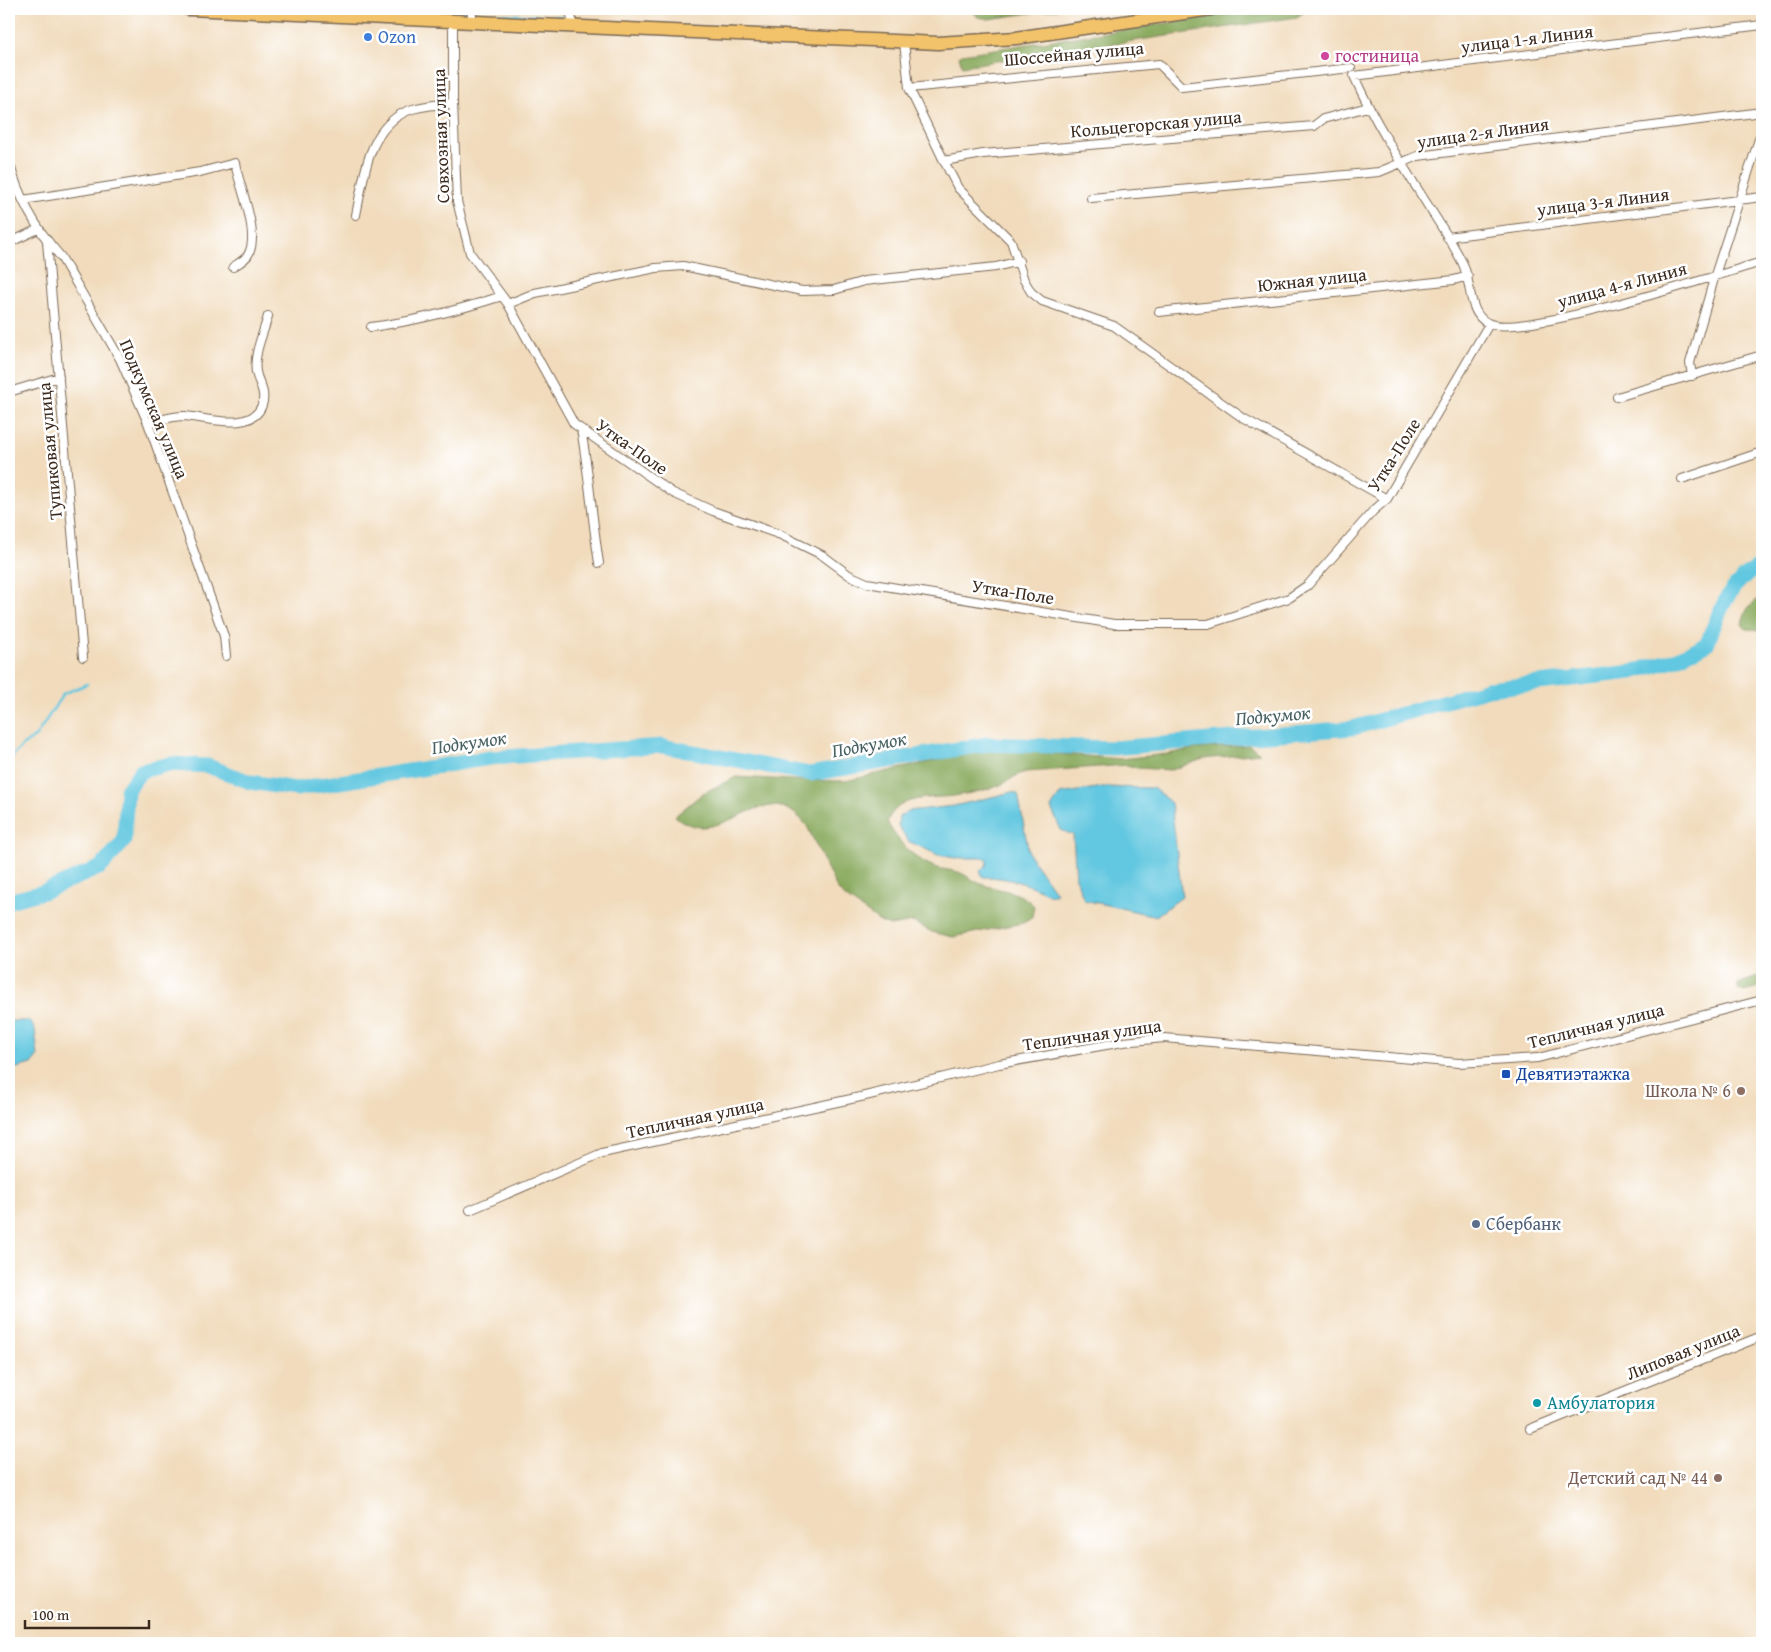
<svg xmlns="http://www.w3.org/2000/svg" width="1771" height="1652" font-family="'Gentium Book Plus',serif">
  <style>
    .forest { fill: #8aaa5e; stroke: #626a3e }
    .water { fill: #62c7e0; stroke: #4e787f }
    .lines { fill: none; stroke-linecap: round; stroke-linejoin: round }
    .stream { stroke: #62c7e0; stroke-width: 2.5 }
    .river { stroke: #62c7e0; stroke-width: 15 }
    .minor-casing { stroke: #7b6855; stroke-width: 10 }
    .primary-casing { stroke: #7b6855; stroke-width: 15 }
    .minor { stroke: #fff; stroke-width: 8 }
    .primary { stroke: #f2c36a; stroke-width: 12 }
    .shop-dot { fill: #3f7fe0; stroke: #fff; stroke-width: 2 }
    .hotel-dot { fill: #d1479c; stroke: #fff; stroke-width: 2 }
    .transit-dot { fill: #1a4fb4; stroke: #fff; stroke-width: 2 }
    .education-dot { fill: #8d6e63; stroke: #fff; stroke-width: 2 }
    .service-dot { fill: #5c6f8a; stroke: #fff; stroke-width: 2 }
    .culture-dot { fill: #0f9aa8; stroke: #fff; stroke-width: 2 }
    .labels { text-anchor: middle; stroke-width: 5; stroke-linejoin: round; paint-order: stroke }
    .shop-label { font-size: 18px; fill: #366cbe; stroke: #fff; text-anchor: start }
    .street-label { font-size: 18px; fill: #3b2a1e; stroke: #fff }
    .hotel-label { font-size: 18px; fill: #b23c85; stroke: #fff; text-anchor: start }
    .transit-label { font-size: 18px; fill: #164399; stroke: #fff; text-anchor: start }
    .education-label { font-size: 18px; fill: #785e54; stroke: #fff; text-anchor: end }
    .service-label { font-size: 18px; fill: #4e5e75; stroke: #fff; text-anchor: start }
    .culture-label { font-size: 18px; fill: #0d838f; stroke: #fff; text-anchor: start }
    .water-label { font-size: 19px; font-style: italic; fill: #496162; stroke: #fff }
  </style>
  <rect width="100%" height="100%" fill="#fff"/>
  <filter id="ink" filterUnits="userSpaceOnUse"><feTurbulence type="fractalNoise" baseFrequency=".02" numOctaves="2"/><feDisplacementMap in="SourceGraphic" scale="10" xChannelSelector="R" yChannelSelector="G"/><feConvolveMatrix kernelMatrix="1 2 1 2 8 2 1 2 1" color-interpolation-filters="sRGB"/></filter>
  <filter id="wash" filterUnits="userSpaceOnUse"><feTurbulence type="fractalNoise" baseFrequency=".0096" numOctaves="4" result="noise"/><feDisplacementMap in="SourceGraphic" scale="20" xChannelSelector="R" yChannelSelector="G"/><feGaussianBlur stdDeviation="1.12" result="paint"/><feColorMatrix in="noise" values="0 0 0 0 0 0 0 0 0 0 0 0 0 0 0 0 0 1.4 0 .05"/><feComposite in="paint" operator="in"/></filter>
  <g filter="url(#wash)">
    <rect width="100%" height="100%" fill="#f1dbbc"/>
    <path class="forest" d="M968 9H1058L989 19 978 17Z
      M1261 9H1303V13L1297 17 962 66 959 56 962 54Z
      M1762 597V630L1746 629 1742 624C1745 609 1749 605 1762 597Z
      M1249 745 1260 753 1203 759 1171 770 1137 768 1127 765 1026 772C1014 775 1006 784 995 787 983 791 967 794 954 796 930 799 898 794 887 822 897 841 917 862 938 868 945 870 954 870 961 873 968 876 974 882 981 884 1000 891 1020 890 1034 906L1032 917 1023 923 953 937 932 932 913 922 890 926 880 922 845 897 837 889 807 826C763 769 721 856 675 816L703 793 736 777 792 780 845 781 951 757 1002 749 1120 759 1168 754 1192 749Z
      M1762 975V987L1744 992 1738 989V984Z"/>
    <path class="water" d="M1102 787 1153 788 1171 803 1182 897 1156 916 1084 900 1076 878 1073 835 1061 830 1051 808 1060 794Z
      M1012 792 1018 794 1029 854 1056 893 1051 895C1029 884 1008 877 983 877L980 871 987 864 986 858H955L938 855 908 841 898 825 899 817 908 811 954 806Z
      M9 1021H30L35 1030 38 1056 32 1064 9 1070Z"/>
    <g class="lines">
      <path class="stream" d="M357 9 387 10
        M460 9 466 12
        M401 11H433L438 9
        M477 13 563 17
        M9 760 22 746 36 736 63 694 87 684"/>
      <path class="river" d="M9 901 43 892 101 867 124 841 127 790 141 771 170 764 208 766 250 782 296 789 490 758 662 746 810 774 988 744 1113 748 1353 728 1488 689 1632 672 1673 660 1707 644C1721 608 1727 584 1762 565"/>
    </g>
  </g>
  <g filter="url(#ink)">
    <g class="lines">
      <defs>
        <path id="minor" d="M471 9 473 22
          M570 9 573 26
          M453 22V103L457 201 470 253 508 304 574 424 673 493 713 511 781 535 822 555 849 575 867 583 1114 624H1208L1289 598 1308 585 1373 511 1387 499 1489 324
          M1762 25 1354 76C1374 121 1401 163 1427 204 1439 223 1452 242 1462 262 1472 280 1467 314 1488 323 1522 339 1716 275 1762 262
          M904 42 909 88 944 161 958 188 1011 241 1024 280 1031 292 1042 301 1114 326 1243 418 1387 499
          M909 88 1159 64 1182 87 1351 68
          M9 161C18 197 36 229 61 257L120 359 148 423 224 636 226 656
          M944 161 983 154 1314 126 1323 119 1368 107
          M1091 198 1379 172 1418 156 1762 112
          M23 200 200 172 235 163C239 186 261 234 248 255 245 260 237 264 233 267
          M356 215C364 178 367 129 407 111 421 105 438 105 453 103
          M1447 237 1762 197
          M47 242 83 657
          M9 243 38 229
          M508 304 535 293 656 268 683 266 802 291 834 290 864 281 996 267 1019 261
          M1159 312 1454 280 1468 276
          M371 327C416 321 459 310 502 296
          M1692 376 1690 363 1715 275 1762 130
          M9 392 59 377
          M1617 397 1762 355
          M148 423C160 420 172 416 185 416 207 418 257 434 263 401 265 389 258 383 256 372 253 354 264 332 268 316
          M581 429C589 474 592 518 599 563
          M1682 479 1762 452
          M470 1210 602 1153 865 1096 999 1064 1123 1042 1164 1038 1459 1063 1538 1058 1762 1000
          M1530 1429 1762 1336"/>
        <path id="primary" d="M188 9 938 43 1016 38 1211 9"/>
      </defs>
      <use href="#minor" class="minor-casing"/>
      <use href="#primary" class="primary-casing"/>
      <use href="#minor" class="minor"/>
      <use href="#primary" class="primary"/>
    </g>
  </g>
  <circle class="shop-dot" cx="368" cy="37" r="5"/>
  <circle class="hotel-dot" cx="1325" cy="56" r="5"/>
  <rect class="transit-dot" x="1501" y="1069" width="10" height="10" rx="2.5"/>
  <g class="education-dot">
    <circle cx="1741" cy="1091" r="5"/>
    <circle cx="1718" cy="1478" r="5"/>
  </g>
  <circle class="service-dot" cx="1476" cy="1224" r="5"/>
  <circle class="culture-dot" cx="1537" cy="1403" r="5"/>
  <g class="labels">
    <g class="shop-label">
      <text x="378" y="43">Ozon</text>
    </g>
    <g class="street-label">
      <text transform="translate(1527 39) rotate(-7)" y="6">улица 1-я Линия</text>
      <text transform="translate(1074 54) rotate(-5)" y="6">Шоссейная улица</text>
      <text transform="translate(1156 124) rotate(-5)" y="6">Кольцегорская улица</text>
      <text transform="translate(1483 133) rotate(-8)" y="6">улица 2-я Линия</text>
      <text transform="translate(441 136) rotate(-92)" y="6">Совхозная улица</text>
      <text transform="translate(1603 202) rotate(-7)" y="6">улица 3-я Линия</text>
      <text transform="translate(1312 280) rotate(-6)" y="6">Южная улица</text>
      <text transform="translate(1622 285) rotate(-15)" y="6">улица 4-я Линия</text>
      <text transform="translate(154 409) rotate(67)" y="6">Подкумская улица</text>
      <text transform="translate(632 447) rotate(35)" y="6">Утка-Поле</text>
      <text transform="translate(50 451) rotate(-95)" y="6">Тупиковая улица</text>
      <text transform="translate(1394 455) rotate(-58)" y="6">Утка-Поле</text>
      <text transform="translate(1013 592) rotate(9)" y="6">Утка-Поле</text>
      <text transform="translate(1596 1026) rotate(-14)" y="6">Тепличная улица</text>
      <text transform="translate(1092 1035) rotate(-8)" y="6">Тепличная улица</text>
      <text transform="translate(695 1118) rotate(-12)" y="6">Тепличная улица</text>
      <text transform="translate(1683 1352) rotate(-22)" y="6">Липовая улица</text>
    </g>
    <g class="hotel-label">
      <text x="1335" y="62">гостиница</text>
    </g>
    <g class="transit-label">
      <text x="1516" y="1080">Девятиэтажка</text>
    </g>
    <g class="education-label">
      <text x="1731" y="1097">Школа № 6</text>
      <text x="1708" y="1484">Детский сад № 44</text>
    </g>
    <g class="service-label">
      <text x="1486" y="1230">Сбербанк</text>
    </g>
    <g class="culture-label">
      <text x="1547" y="1409">Амбулатория</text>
    </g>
    <g class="water-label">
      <text transform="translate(1273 715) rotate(-5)" y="7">Подкумок</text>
      <text transform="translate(469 742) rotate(-8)" y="7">Подкумок</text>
      <text transform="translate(869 744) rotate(-10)" y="7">Подкумок</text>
    </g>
  </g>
  <rect width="1771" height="1652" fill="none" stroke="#fff" stroke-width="30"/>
  <path d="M25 1620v8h124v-8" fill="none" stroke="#3b2a1e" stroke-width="2.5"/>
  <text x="32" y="1620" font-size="15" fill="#3b2a1e" stroke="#ffffff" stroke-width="4" paint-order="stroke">100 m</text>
</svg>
